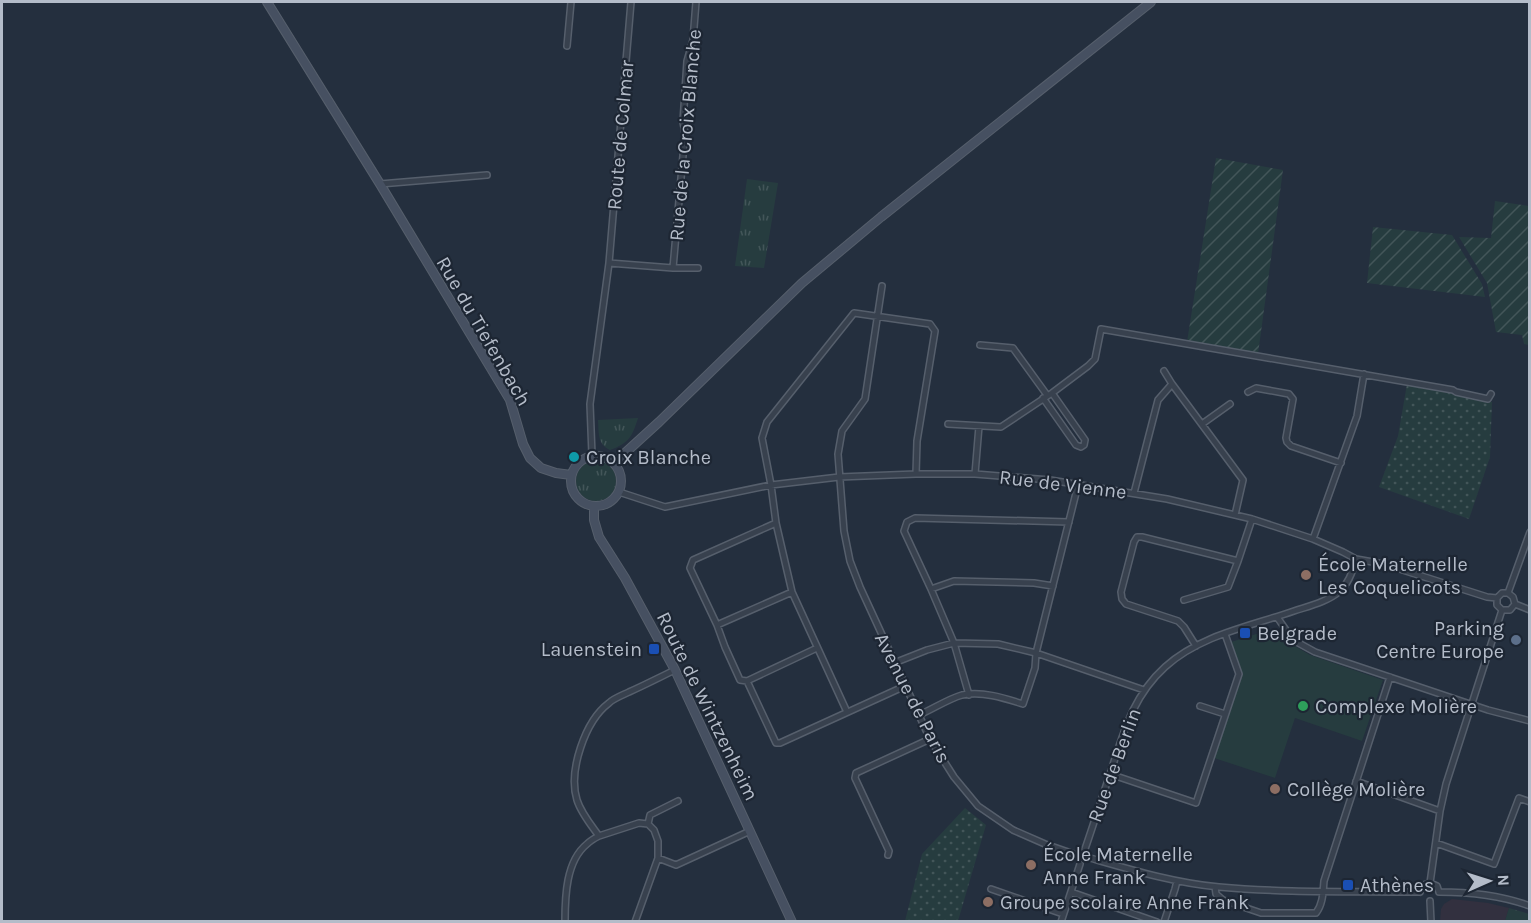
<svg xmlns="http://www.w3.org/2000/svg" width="1531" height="923" font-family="Karla,sans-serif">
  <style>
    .medical { fill: #32303f }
    .grass { fill: url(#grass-tufts) }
    .park { fill: url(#park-dots) }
    .garden { fill: url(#garden-furrows) }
    .pitch { fill: #263c3f }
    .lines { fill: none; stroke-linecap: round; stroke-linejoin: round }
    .street-casing { stroke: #565f6c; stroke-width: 8 }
    .secondary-casing { stroke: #565f6c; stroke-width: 10 }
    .street { stroke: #38414e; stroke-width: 5 }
    .secondary { stroke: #465061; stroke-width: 8 }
    .culture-dot { fill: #0f9aa8; stroke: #1d2633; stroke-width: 2 }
    .education-dot { fill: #8d6e63; stroke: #1d2633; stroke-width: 2 }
    .transit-dot { fill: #1a4fb4; stroke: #1d2633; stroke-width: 2 }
    .service-dot { fill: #5c6f8a; stroke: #1d2633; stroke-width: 2 }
    .leisure-dot { fill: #2e9e5b; stroke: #1d2633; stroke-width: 2 }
    .labels { text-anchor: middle; stroke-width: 4.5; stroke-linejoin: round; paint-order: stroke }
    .street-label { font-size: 20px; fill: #b4bcc9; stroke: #1d2633 }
    .poi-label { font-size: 20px; fill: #b4bcc9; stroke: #1d2633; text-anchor: start }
  </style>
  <defs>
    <pattern id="grass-tufts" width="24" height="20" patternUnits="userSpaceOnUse" patternTransform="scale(1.5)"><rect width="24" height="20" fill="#263c3f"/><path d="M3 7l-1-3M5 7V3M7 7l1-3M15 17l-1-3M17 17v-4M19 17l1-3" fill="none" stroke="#435659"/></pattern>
    <pattern id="park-dots" width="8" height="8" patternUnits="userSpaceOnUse" patternTransform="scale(1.5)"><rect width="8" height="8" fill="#263c3f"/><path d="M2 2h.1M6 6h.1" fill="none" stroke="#435659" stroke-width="1.8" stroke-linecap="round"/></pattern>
    <pattern id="garden-furrows" width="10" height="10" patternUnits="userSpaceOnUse" patternTransform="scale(1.5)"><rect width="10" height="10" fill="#263c3f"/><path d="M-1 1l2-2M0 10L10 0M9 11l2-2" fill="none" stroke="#435659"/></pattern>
  </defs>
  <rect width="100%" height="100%" fill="#242f3e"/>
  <path class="medical" d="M1452 899 1488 903 1509 908 1505 921 1440 922 1441 909 1444 904Z"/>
  <path class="grass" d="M747 179 778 183 764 268 735 266Z
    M638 418C632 437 629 443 610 450 597 444 599 432 598 420Z
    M576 481a20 20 0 1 1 40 0a20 20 0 1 1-40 0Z
    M1509 908 1529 914V921H1505Z"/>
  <path class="park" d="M1407 384 1492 402 1490 457 1469 519 1379 487 1398 436Z
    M965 808 986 825 958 921H905L922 854Z"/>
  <path class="garden" d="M1216 158 1283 170 1258 354 1187 342Z
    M1495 201 1529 206V345L1524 344 1522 335 1496 332 1487 283 1459 237 1491 238Z
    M1373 227 1452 235 1482 284 1485 297 1367 283Z"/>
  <path class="pitch" d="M1272 629H1276L1283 634 1293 645 1310 655 1383 680 1362 741 1295 718 1275 778 1214 758 1242 674 1231 642Z"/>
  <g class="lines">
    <defs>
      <path id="street" d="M567 46 571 2
        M380 184 487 175
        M609 263 673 268 685 133 683 122 687 61 693 40 696 2
        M673 268H698
        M882 286 865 399 842 431 838 454 844 531 850 561 860 587 930 739 954 777 978 806 1013 830 1045 844 1074 854
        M980 345 1013 348 1047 395
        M1164 371 1172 384
        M1248 392 1256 388 1289 394 1293 399 1286 438 1287 442 1291 446 1341 463
        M1043 398 1076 445 1081 447 1084 445 1085 440 1052 393
        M948 424 1001 427 1052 393 1088 366 1095 359 1101 329 1453 390 1456 392 1488 399 1491 394
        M1202 424 1230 404
        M592 455 590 404 609 263 631 2
        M975 474 979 426
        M619 492 665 507 771 485 839 477 916 474H975L1050 480 1167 499 1252 519 1313 539 1343 552 1356 559 1384 564 1487 597 1497 598
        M1134 493 1158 400 1172 384 1243 480 1235 515
        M776 523 693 560 690 568 717 625 725 647 740 680 747 681 776 743H780L905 686
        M1313 539 1357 416 1364 374
        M931 589 954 581 1034 583 1053 586
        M1508 593 1530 532
        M1497 598V605L1502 610H1510L1515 604
        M1497 598 1502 593H1508L1513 597 1515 604
        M1184 600 1228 587 1238 561
        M1515 604 1530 610
        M1277 617 1293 640 1315 652 1488 710 1530 721
        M717 625 792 592
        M1196 646 1184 627 1178 621 1126 604 1122 599 1121 592 1134 542 1137 537H1142L1238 561 1252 519
        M894 663 927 650 954 643 998 644 1036 653 1144 690
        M747 681 817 648
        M969 695 954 643 931 589 904 531 907 522 915 518 1069 522
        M1200 706 1225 714
        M847 712 792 592 776 523 771 485 762 438 767 422 854 313 930 324 935 331 917 441 916 474
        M919 715C933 709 948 699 962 695 983 691 1004 698 1023 704L1035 668 1036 653 1078 485
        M1110 774 1196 803 1239 674 1225 634
        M1356 781 1440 811
        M648 824 650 815 678 801
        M599 836 639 823 648 824 654 830 658 841V858L635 922
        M1436 843 1494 864 1519 798 1530 802
        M1085 849C1094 823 1102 797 1111 771 1124 731 1133 696 1165 667 1200 635 1251 626 1294 611 1309 606 1327 602 1340 591 1349 583 1353 571 1356 559
        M888 855 889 851 855 778 856 773 930 739
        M658 858 676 865 750 831
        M1090 858C1132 870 1175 883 1219 887 1286 893 1353 891 1420 892
        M1430 883 1440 811 1446 784 1502 610
        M1215 887 1216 894 1223 900 1261 913H1316C1323 904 1323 892 1324 881L1390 677
        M991 889 1063 914
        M1071 892 1157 922
        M1420 892 1423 885 1430 883 1437 886 1439 892
        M1439 892C1470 892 1500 895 1530 906
        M1430 901 1431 922
        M565 922C565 896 566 861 587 844 590 841 595 838 599 836 591 825 581 813 577 800 568 771 585 721 609 703 614 698 623 695 629 692 645 685 660 677 675 670
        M1061 922 1080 864
        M1164 922 1175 889 1177 881"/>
      <path id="secondary" d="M267 2 380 184 510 400 523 444 530 458 541 468 556 473 571 475
        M571 481a25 25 0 1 1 50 0a25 25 0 1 1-50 0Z
        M614 463 659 422 802 283 881 217 1151 2
        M594 506V520L599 537 625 578 675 670 792 922"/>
    </defs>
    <use href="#street" class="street-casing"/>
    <use href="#secondary" class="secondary-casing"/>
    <use href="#street" class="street"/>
    <use href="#secondary" class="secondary"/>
  </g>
  <circle class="culture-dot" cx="574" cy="457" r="6"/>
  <g class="education-dot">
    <circle cx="1306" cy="575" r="6"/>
    <circle cx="1275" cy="789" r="6"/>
    <circle cx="1031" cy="865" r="6"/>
    <circle cx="988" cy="902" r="6"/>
  </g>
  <g class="transit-dot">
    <rect x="1239" y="627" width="12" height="12" rx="3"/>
    <rect x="648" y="643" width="12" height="12" rx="3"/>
    <rect x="1342" y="879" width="12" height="12" rx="3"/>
  </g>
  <circle class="service-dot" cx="1516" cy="640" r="6"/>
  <circle class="leisure-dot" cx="1303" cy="706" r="6"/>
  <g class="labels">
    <g class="street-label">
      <text transform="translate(620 135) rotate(-85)" y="7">Route de Colmar</text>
      <text transform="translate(685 135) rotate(-85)" y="7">Rue de la Croix Blanche</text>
      <text transform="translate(484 331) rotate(60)" y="7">Rue du Tiefenbach</text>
      <text transform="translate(1063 484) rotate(7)" y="7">Rue de Vienne</text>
      <text transform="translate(913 698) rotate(63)" y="7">Avenue de Paris</text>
      <text transform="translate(708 706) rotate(64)" y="7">Route de Wintzenheim</text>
      <text transform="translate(1114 765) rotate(-70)" y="7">Rue de Berlin</text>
    </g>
    <g class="poi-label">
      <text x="586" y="464">Croix Blanche</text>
      <text x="1318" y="571">École Maternelle<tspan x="1318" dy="23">Les Coquelicots</tspan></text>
      <text x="1504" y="635" text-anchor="end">Parking<tspan x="1504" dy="23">Centre Europe</tspan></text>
      <text x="1257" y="640">Belgrade</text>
      <text x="642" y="656" text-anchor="end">Lauenstein</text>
      <text x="1315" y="713">Complexe Molière</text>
      <text x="1287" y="796">Collège Molière</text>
      <text x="1043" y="861">École Maternelle<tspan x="1043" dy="23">Anne Frank</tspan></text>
      <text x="1360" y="892">Athènes</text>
      <text x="1000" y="909">Groupe scolaire Anne Frank</text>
    </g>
  </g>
  <rect width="1531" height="923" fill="none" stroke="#b4bcc9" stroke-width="6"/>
  <g transform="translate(1489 881) rotate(87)" stroke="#1d2633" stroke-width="4.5" paint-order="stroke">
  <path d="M0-4.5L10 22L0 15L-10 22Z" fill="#b4bcc9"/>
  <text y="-9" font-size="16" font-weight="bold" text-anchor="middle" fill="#b4bcc9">N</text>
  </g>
</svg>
